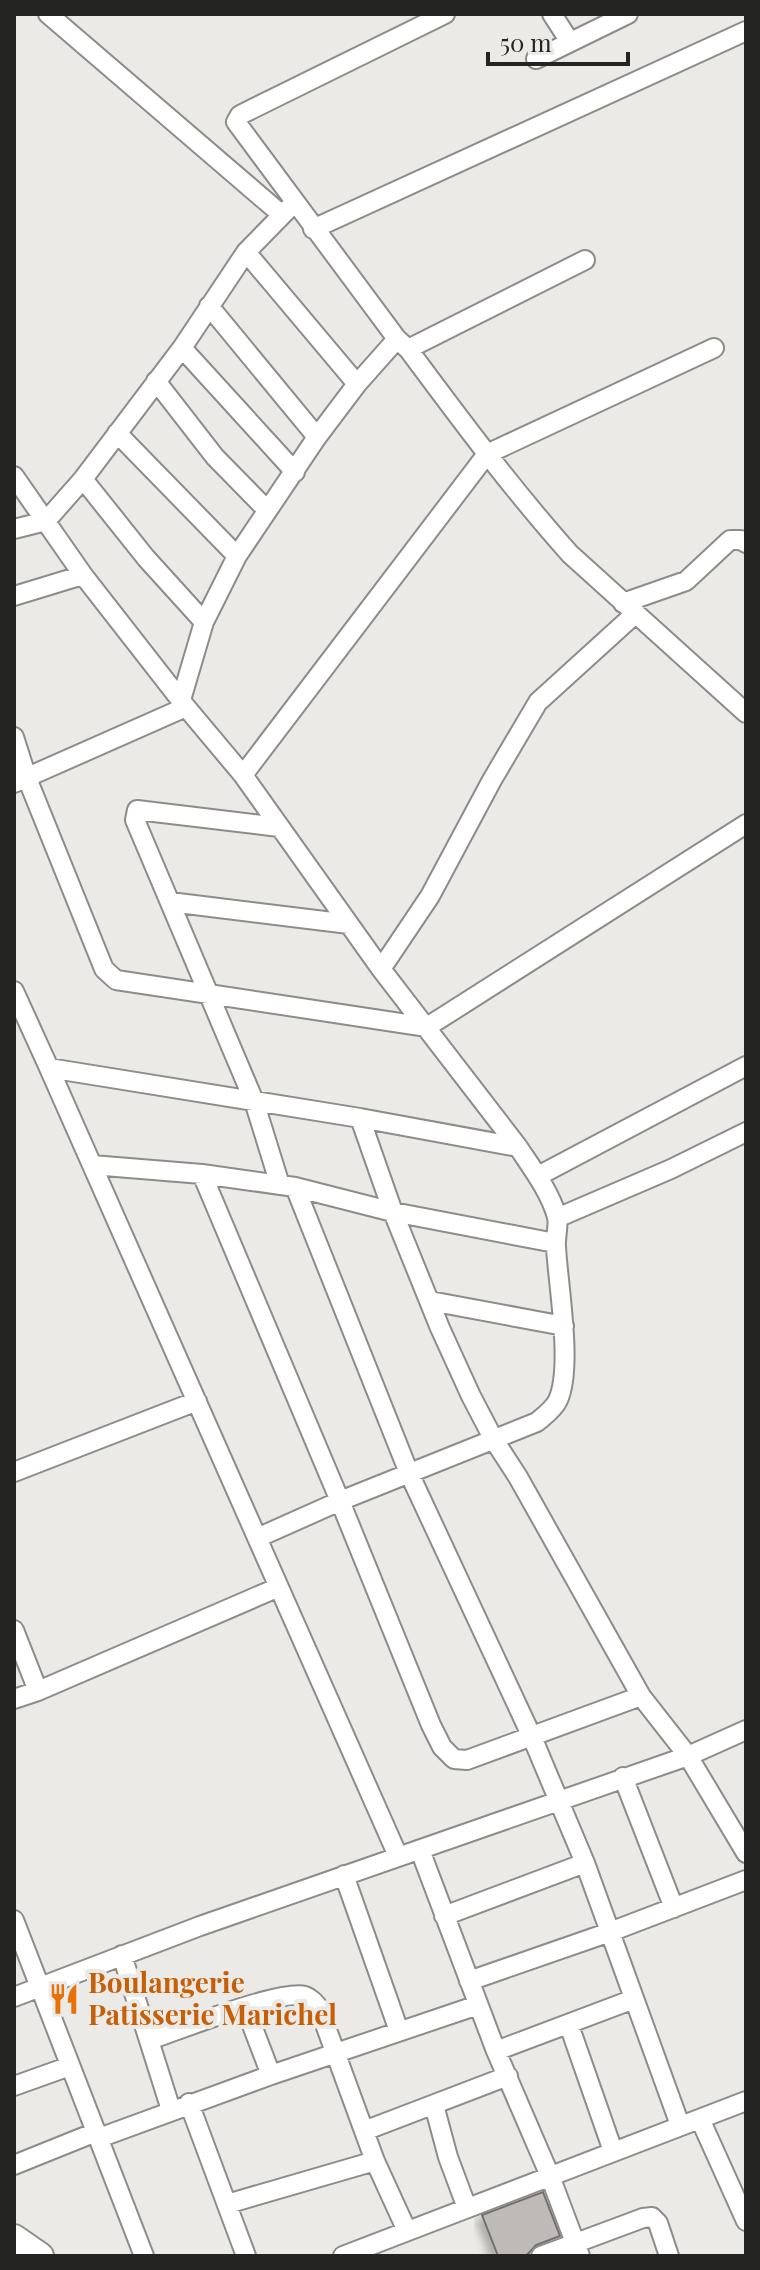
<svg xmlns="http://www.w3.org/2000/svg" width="760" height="2270" font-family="'Playfair Display',serif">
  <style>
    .building { fill: #bebab7; stroke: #726e6c; stroke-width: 2; filter: url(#shadow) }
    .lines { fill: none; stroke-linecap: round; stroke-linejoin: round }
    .street-casing { stroke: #8d8c88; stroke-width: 22 }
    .secondary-casing { stroke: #8d8c88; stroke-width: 30 }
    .street { stroke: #fff; stroke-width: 18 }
    .secondary { stroke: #fff; stroke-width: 26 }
    .labels { text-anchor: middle; stroke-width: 8; stroke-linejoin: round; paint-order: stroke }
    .food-label { font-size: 28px; font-weight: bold; fill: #c56008; stroke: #ebeae6; text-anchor: start }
  </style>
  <defs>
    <filter id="shadow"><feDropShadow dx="-5.5" dy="5.5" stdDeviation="4" flood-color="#0004"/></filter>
  </defs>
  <rect width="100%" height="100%" fill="#ebeae6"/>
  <path class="building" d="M543 2192 560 2236 536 2245 526 2256H498L482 2215Z"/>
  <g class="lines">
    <defs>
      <path id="street" d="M48 14 281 214
        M445 14 240 115 236 122 397 339 408 349C460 419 512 489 570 554L746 713
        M552 14 570 42
        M536 59 628 14
        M313 229 746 31
        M246 252 357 384
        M209 306 317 437
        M182 348 295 472
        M408 349 585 260
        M156 381 215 457 267 510
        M117 433 237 556
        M14 476 83 575 186 707 243 775 381 969 518 1147C532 1168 550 1192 557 1217 559 1226 555 1238 556 1247 558 1285 573 1367 558 1400 554 1409 544 1416 537 1422L340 1501 257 1538
        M83 479 146 558 204 622
        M14 529 46 521 83 479 182 348 246 252 295 202
        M14 596 83 575
        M623 603 686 581 730 540H741L746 543
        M181 700 204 622 237 556 317 437 357 384 397 339
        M14 737 27 778 104 969 116 980 427 1027 746 824
        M243 775 487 454 714 348
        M14 783 186 707
        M279 827 137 810 135 820 254 1101 280 1185
        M170 902 349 924
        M381 969 430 896 492 780 538 702 636 613
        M14 991 49 1068
        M360 1118 393 1212 440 1328 471 1396 494 1440 518 1477 641 1696 688 1756 746 1853
        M92 1165 202 1174 295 1187 393 1212 555 1243
        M202 1174 340 1501 431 1725 442 1747 454 1759 467 1760 641 1696
        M538 1176 746 1066
        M295 1187 409 1473 532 1737 585 1863 680 2125
        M557 1218 671 1169 746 1132
        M430 1301 564 1326
        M14 1472 197 1401
        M14 1630 38 1691 14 1699
        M38 1691 279 1587
        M623 1777 674 1908
        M420 1850 496 2051 550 2176 580 2256
        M398 1856 49 1068 360 1118 518 1147
        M344 1875 399 2031
        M444 1916 585 1863
        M14 1920 144 2256
        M122 1955 171 2110
        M469 1981 610 1932 746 1880
        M14 1997 200 1926 688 1756 746 1730
        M245 2007 271 2075
        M569 2025 613 2151
        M149 2040C177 2031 281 1989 305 1996 311 1998 315 2003 319 2008L375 2161 407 2231
        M496 2051 634 1999
        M14 2086 70 2066
        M189 2103 246 2256
        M434 2105 448 2157 467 2208
        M700 2119 746 2221
        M364 2131 508 2076
        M99 2138 271 2075 478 2005
        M14 2165 96 2132
        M227 2204 375 2161
        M343 2256 746 2101
        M541 2256 643 2218 652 2217 658 2223 669 2256"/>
      <path id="secondary" d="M14 2238 40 2256"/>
    </defs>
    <use href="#street" class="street-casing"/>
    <use href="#secondary" class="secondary-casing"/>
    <use href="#street" class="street"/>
    <use href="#secondary" class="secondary"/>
  </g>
  <defs>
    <symbol id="restaurant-bare" viewBox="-9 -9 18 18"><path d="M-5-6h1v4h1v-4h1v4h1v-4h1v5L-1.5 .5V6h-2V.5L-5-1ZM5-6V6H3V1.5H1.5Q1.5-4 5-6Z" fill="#e8710a" stroke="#ebeae6" stroke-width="2.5" paint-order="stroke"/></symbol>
  </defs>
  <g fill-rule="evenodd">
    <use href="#restaurant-bare" x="42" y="1977" width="44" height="44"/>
  </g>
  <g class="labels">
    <g class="food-label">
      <text x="88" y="1993">Boulangerie<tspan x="88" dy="32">Patisserie Marichel</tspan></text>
    </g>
  </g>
  <rect width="760" height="2270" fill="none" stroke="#242422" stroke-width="32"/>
  <path d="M488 52v12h140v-12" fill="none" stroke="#242422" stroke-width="4"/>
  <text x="500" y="52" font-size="24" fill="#242422" stroke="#ebeae6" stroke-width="6" paint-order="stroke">50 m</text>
</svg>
